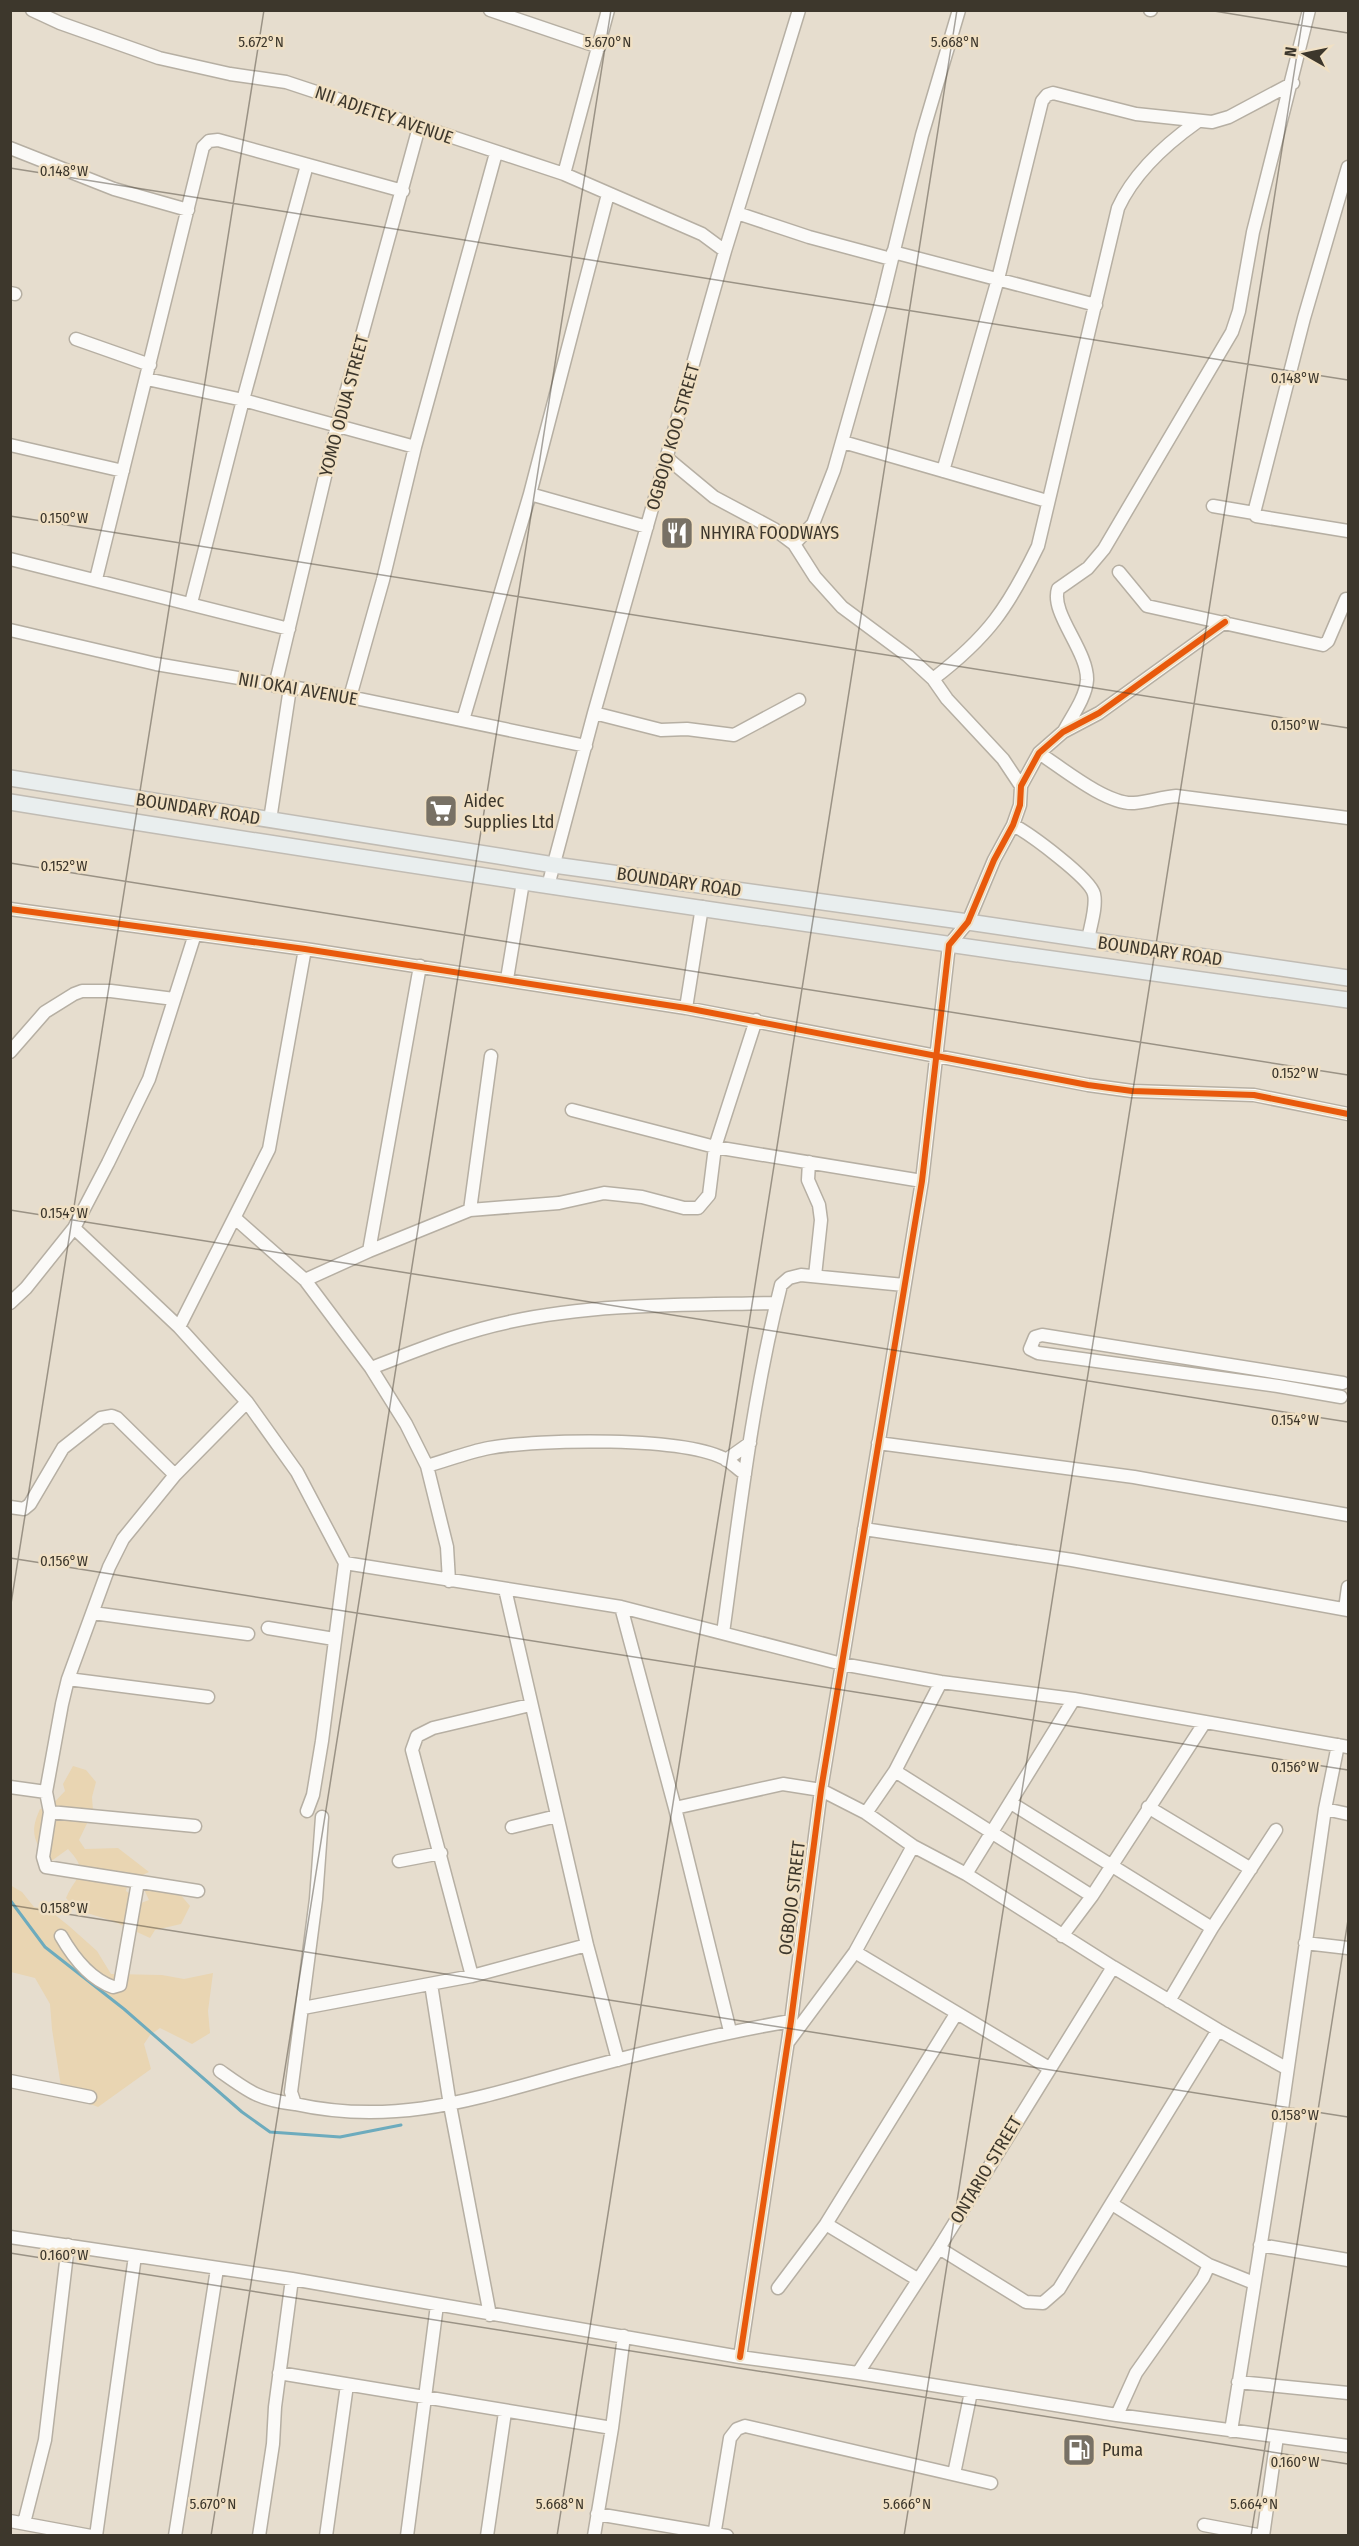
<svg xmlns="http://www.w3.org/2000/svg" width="1359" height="2546" font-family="'Fira Sans Condensed',sans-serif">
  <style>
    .green { fill: #e9d5b2 }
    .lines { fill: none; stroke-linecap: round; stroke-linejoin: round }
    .stream { stroke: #6dabbd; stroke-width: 3 }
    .minor-casing { stroke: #b6afa3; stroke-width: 15 }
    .major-casing { stroke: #c1bcb4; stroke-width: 18 }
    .minor { stroke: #fbfaf8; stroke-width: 12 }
    .major { stroke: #e9eeee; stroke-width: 15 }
    .cycleway-casing { stroke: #f0e0c4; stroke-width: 10 }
    .cycleway { stroke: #e8590c; stroke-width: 6 }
    .ticks { fill: none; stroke: #3d372c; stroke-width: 1.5; stroke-opacity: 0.45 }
    .labels { text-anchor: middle; stroke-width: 5; stroke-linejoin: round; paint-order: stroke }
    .street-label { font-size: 18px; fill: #3d372c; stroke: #f0e0c4 }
    .poi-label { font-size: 18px; fill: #3d372c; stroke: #f0e0c4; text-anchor: start }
    .ticks-label { font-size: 15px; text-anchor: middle; fill: #3d372c; stroke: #f0e0c4; stroke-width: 5; stroke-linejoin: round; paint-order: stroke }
  </style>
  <rect width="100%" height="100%" fill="#e6ddce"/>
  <path class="green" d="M73 1766 86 1770 96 1782 92 1797 93 1811 79 1840 85 1849 118 1848 149 1872 128 1882 126 1891 141 1903 149 1900 142 1885 179 1893 190 1906 181 1924 155 1930 150 1938 113 1921 77 1910 66 1898C76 1874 91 1874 68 1849L50 1862C34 1842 29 1833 40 1809L50 1807 65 1791 63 1784Z
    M10 1885 22 1892 34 1907 49 1910 69 1926 97 1951 111 1974 162 1975 184 1979 213 1973 208 2011 210 2033 192 2044 160 2028 150 2035 144 2044 151 2069 98 2107 62 2093 52 2029 50 2004 35 1978 11 1972Z"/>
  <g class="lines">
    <path class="stream" d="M10 1900 45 1947 124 2009 242 2112 270 2132 340 2137 401 2125"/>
    <defs>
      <path id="minor" d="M32 10 60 23 159 58 230 74 286 82 564 174 702 234 725 251
        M490 10 599 47
        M1150 10H1151
        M10 148 114 189 188 210
        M1348 167 1304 318 1254 513 1256 516 1348 531
        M564 174 608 10
        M737 213 809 237 891 259
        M893 252 1096 305
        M10 293 15 294
        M76 339 150 365
        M147 379 243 400 415 447
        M843 442 1047 501
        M10 445 123 471
        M667 458 714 497 774 529 794 544 815 577 842 607 908 656 933 679 947 699 1003 759 1021 786
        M943 471 998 279 1042 101 1047 95 1053 93 1136 114 1212 122 1229 117 1293 83
        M530 494 647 527
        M1213 506 1254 513
        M794 544 813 524 834 470 882 300 922 135 959 10
        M10 559 289 629
        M1119 572 1147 606 1323 645 1328 641 1346 599 1348 600
        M96 579 203 147 209 141 218 140 403 191
        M191 603 243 400 307 165
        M10 630 156 664 350 697 586 746
        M933 679C988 637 1008 608 1038 546L1118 208C1134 173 1166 144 1197 122
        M275 686 337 426 419 127
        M350 697 383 580 415 447 496 153
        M594 713 661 730 687 729 734 735 799 700
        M463 720 530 494 608 194
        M1064 731C1072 716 1086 697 1087 680 1088 651 1050 613 1058 589L1088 568 1104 549 1232 332 1239 311 1253 232 1309 10
        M1039 753C1062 768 1107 805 1134 803 1148 802 1162 797 1176 796L1348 818
        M270 820 290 688
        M1013 825C1030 834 1090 878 1094 894 1097 907 1090 927 1088 940
        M548 886 594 713 725 251 799 10
        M10 909 305 949 686 1008 1088 1085 1132 1091 1254 1095 1348 1114
        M507 979 523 882
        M686 1008 702 907
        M10 1052 45 1012 74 994 82 991H111L174 999
        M572 1110 715 1147 922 1181
        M809 1162 808 1180 819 1205 821 1220 815 1276
        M470 1210 491 1056
        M236 1219 305 1280 371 1368 406 1424 427 1466 447 1547 449 1581
        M74 1228 179 1327 247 1402 297 1472 345 1563 322 1741 313 1795 307 1811
        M369 1251 470 1210 559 1203 604 1193 642 1197 684 1208H698L709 1195 715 1147 756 1020
        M305 1280 369 1251 420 966
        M10 1303 26 1288 74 1228 108 1163 149 1079 195 934
        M179 1327 269 1149 305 949
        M371 1368C416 1351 461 1332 509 1322 596 1303 687 1305 776 1303
        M1341 1397 1278 1386 1038 1353 1030 1349 1035 1337 1042 1335 1343 1383
        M878 1443 1134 1477 1348 1515
        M726 1460 750 1443
        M427 1466C448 1460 468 1452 489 1448 538 1439 685 1436 727 1460 733 1464 739 1470 745 1474
        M10 1507 24 1509 30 1504 63 1448 101 1418 112 1416 117 1418 175 1475
        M864 1529 1072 1560 1348 1610
        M345 1563 621 1607 842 1664 941 1682 1074 1699 1348 1747
        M505 1589 587 1945 618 2060
        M621 1607 675 1808 730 2031
        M1345 1609 1348 1587
        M93 1613 248 1634
        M268 1628 334 1639
        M723 1633C739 1517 752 1399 781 1285L789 1278 801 1275 904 1285
        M68 1679 208 1697
        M895 1771 1092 1896
        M10 1787 46 1792
        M1011 1803 1212 1928
        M1148 1807 1251 1869
        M675 1808 783 1784 821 1790 866 1813 913 1846 966 1874 1113 1967 1218 2030 1286 2068
        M1325 1809 1348 1814
        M50 1812 43 1857 46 1867 198 1891
        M866 1813 895 1771 941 1682
        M322 1817 316 1899 291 2092 295 2104C399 2127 480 2097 579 2070 650 2051 720 2033 791 2021
        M195 1826 50 1812 46 1792 62 1704 68 1679 109 1567 123 1539 175 1475 247 1402
        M512 1827 557 1816
        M399 1861 441 1853
        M966 1874 1074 1699
        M61 1936C73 1957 90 1979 113 1987L120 1985 138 1882
        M1062 1936 1092 1896 1205 1722
        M1305 1943 1348 1948
        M855 1952 1049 2068
        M472 1976 412 1750 417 1736 433 1728 530 1705
        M431 1984 450 2105 490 2315
        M1169 2001 1212 1928 1276 1830
        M303 2008 472 1976 587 1945
        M789 2041 855 1952 913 1846
        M220 2071C248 2091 259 2100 295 2104
        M10 2081 90 2097
        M1112 2204 1209 2265 1203 2278 1136 2373 1117 2415
        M826 2224 917 2279
        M10 2237 292 2279 740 2357 858 2373 1117 2415 1348 2446
        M1260 2245 1348 2260
        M939 2248 1026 2302 1043 2303 1059 2289 1218 2030
        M1209 2265 1254 2283
        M778 2288 826 2224 956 2014
        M740 2357 791 2021 821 1790 922 1181 949 945 968 922 994 860 1013 825 1020 805 1021 786 1039 753 1063 732 1099 713 1225 622
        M279 2373 612 2428
        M858 2373 939 2248 1113 1967
        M1238 2382 1348 2393
        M1231 2431 1279 2130 1325 1809 1338 1745
        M954 2474 971 2392
        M597 2514 727 2536
        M10 2521 91 2536
        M24 2523 45 2440 68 2245
        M1204 2525 1263 2536 1277 2437
        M96 2536 135 2256
        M175 2536 217 2269
        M259 2536 273 2444 275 2407 292 2279
        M326 2536 347 2385
        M407 2536 437 2305
        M487 2536 505 2412
        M594 2536 612 2428 624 2336
        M714 2536 730 2438 737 2429 745 2426 991 2483"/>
      <path id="major" d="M10 778 554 865 968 922 1348 978
        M10 802C456 874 902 939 1348 1000"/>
    </defs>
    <use href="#minor" class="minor-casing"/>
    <use href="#major" class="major-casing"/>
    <use href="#minor" class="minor"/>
    <use href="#major" class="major"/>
    <defs>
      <path id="cycleway" d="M10 909 305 949 686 1008 1088 1085 1132 1091 1254 1095 1348 1114
        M740 2357 791 2021 821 1790 922 1181 949 945 968 922 994 860 1013 825 1020 805 1021 786 1039 753 1063 732 1099 713 1225 622"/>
    </defs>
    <use href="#cycleway" class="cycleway-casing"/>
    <use href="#cycleway" class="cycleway"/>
  </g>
  <path class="ticks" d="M1208 10 1348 33M10 168 1348 380M10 516 1348 728M10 863 1348 1075M10 1210 1348 1422M10 1558 1348 1770M10 1610 264 10M10 1905 1348 2117M10 2253 1348 2464M211 2536 611 10M557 2536 957 10M904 2536 1304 10M1251 2536 1348 1920"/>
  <defs>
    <symbol id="restaurant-square" viewBox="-11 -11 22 22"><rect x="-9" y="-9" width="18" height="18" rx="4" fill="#787165" stroke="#f0e0c4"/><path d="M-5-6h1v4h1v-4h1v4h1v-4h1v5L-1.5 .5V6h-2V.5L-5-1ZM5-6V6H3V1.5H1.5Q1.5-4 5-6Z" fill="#fff"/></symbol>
    <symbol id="supermarket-square" viewBox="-11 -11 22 22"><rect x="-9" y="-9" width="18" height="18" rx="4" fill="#787165" stroke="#f0e0c4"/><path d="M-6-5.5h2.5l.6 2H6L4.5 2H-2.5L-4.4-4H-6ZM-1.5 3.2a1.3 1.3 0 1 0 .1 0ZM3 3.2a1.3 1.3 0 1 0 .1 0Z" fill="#fff"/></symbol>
    <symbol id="fuel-square" viewBox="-11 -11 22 22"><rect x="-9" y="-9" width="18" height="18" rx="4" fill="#787165" stroke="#f0e0c4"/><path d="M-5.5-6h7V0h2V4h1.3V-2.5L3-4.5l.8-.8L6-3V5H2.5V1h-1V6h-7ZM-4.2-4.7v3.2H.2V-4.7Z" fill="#fff"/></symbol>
  </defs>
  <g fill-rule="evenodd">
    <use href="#restaurant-square" x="658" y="514" width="38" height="38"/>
    <use href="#supermarket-square" x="422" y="792" width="38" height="38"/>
    <use href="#fuel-square" x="1060" y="2431" width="38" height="38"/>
  </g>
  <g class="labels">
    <g class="street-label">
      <text transform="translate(384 115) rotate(19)" y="6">NII ADJETEY AVENUE</text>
      <text transform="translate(344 406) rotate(-75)" y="6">YOMO ODUA STREET</text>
      <text transform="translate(673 437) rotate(-74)" y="6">OGBOJO KOO STREET</text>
      <text transform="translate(298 689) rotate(10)" y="6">NII OKAI AVENUE</text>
      <text transform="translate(198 809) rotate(9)" y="6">BOUNDARY ROAD</text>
      <text transform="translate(679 882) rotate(8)" y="6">BOUNDARY ROAD</text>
      <text transform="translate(1160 951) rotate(8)" y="6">BOUNDARY ROAD</text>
      <text transform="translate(792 1898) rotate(-83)" y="6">OGBOJO STREET</text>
      <text transform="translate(986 2170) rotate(-59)" y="6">ONTARIO STREET</text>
    </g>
    <g class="poi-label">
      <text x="700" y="539">NHYIRA FOODWAYS</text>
      <text x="464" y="807">Aidec<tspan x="464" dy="21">Supplies Ltd</tspan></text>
      <text x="1102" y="2456">Puma</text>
    </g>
  </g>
  <g class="ticks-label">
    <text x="261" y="47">5.672°N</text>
    <text x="608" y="47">5.670°N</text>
    <text x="955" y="47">5.668°N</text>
    <text x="64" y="176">0.148°W</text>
    <text x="1295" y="383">0.148°W</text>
    <text x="64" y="523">0.150°W</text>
    <text x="1295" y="730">0.150°W</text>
    <text x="64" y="871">0.152°W</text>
    <text x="1295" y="1078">0.152°W</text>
    <text x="64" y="1218">0.154°W</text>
    <text x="1295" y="1425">0.154°W</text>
    <text x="64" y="1566">0.156°W</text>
    <text x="1295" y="1772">0.156°W</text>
    <text x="64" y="1913">0.158°W</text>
    <text x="1295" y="2120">0.158°W</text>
    <text x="64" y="2260">0.160°W</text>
    <text x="1295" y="2467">0.160°W</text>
    <text x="213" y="2509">5.670°N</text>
    <text x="560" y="2509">5.668°N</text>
    <text x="907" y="2509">5.666°N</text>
    <text x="1254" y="2509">5.664°N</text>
  </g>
  <rect width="1359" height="2546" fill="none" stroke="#3d372c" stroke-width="24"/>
  <g transform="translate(1305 54) rotate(279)" stroke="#f0e0c4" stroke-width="4.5" paint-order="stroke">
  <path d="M0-4.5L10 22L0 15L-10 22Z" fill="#3d372c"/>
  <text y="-9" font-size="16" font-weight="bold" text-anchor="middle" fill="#3d372c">N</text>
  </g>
</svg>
